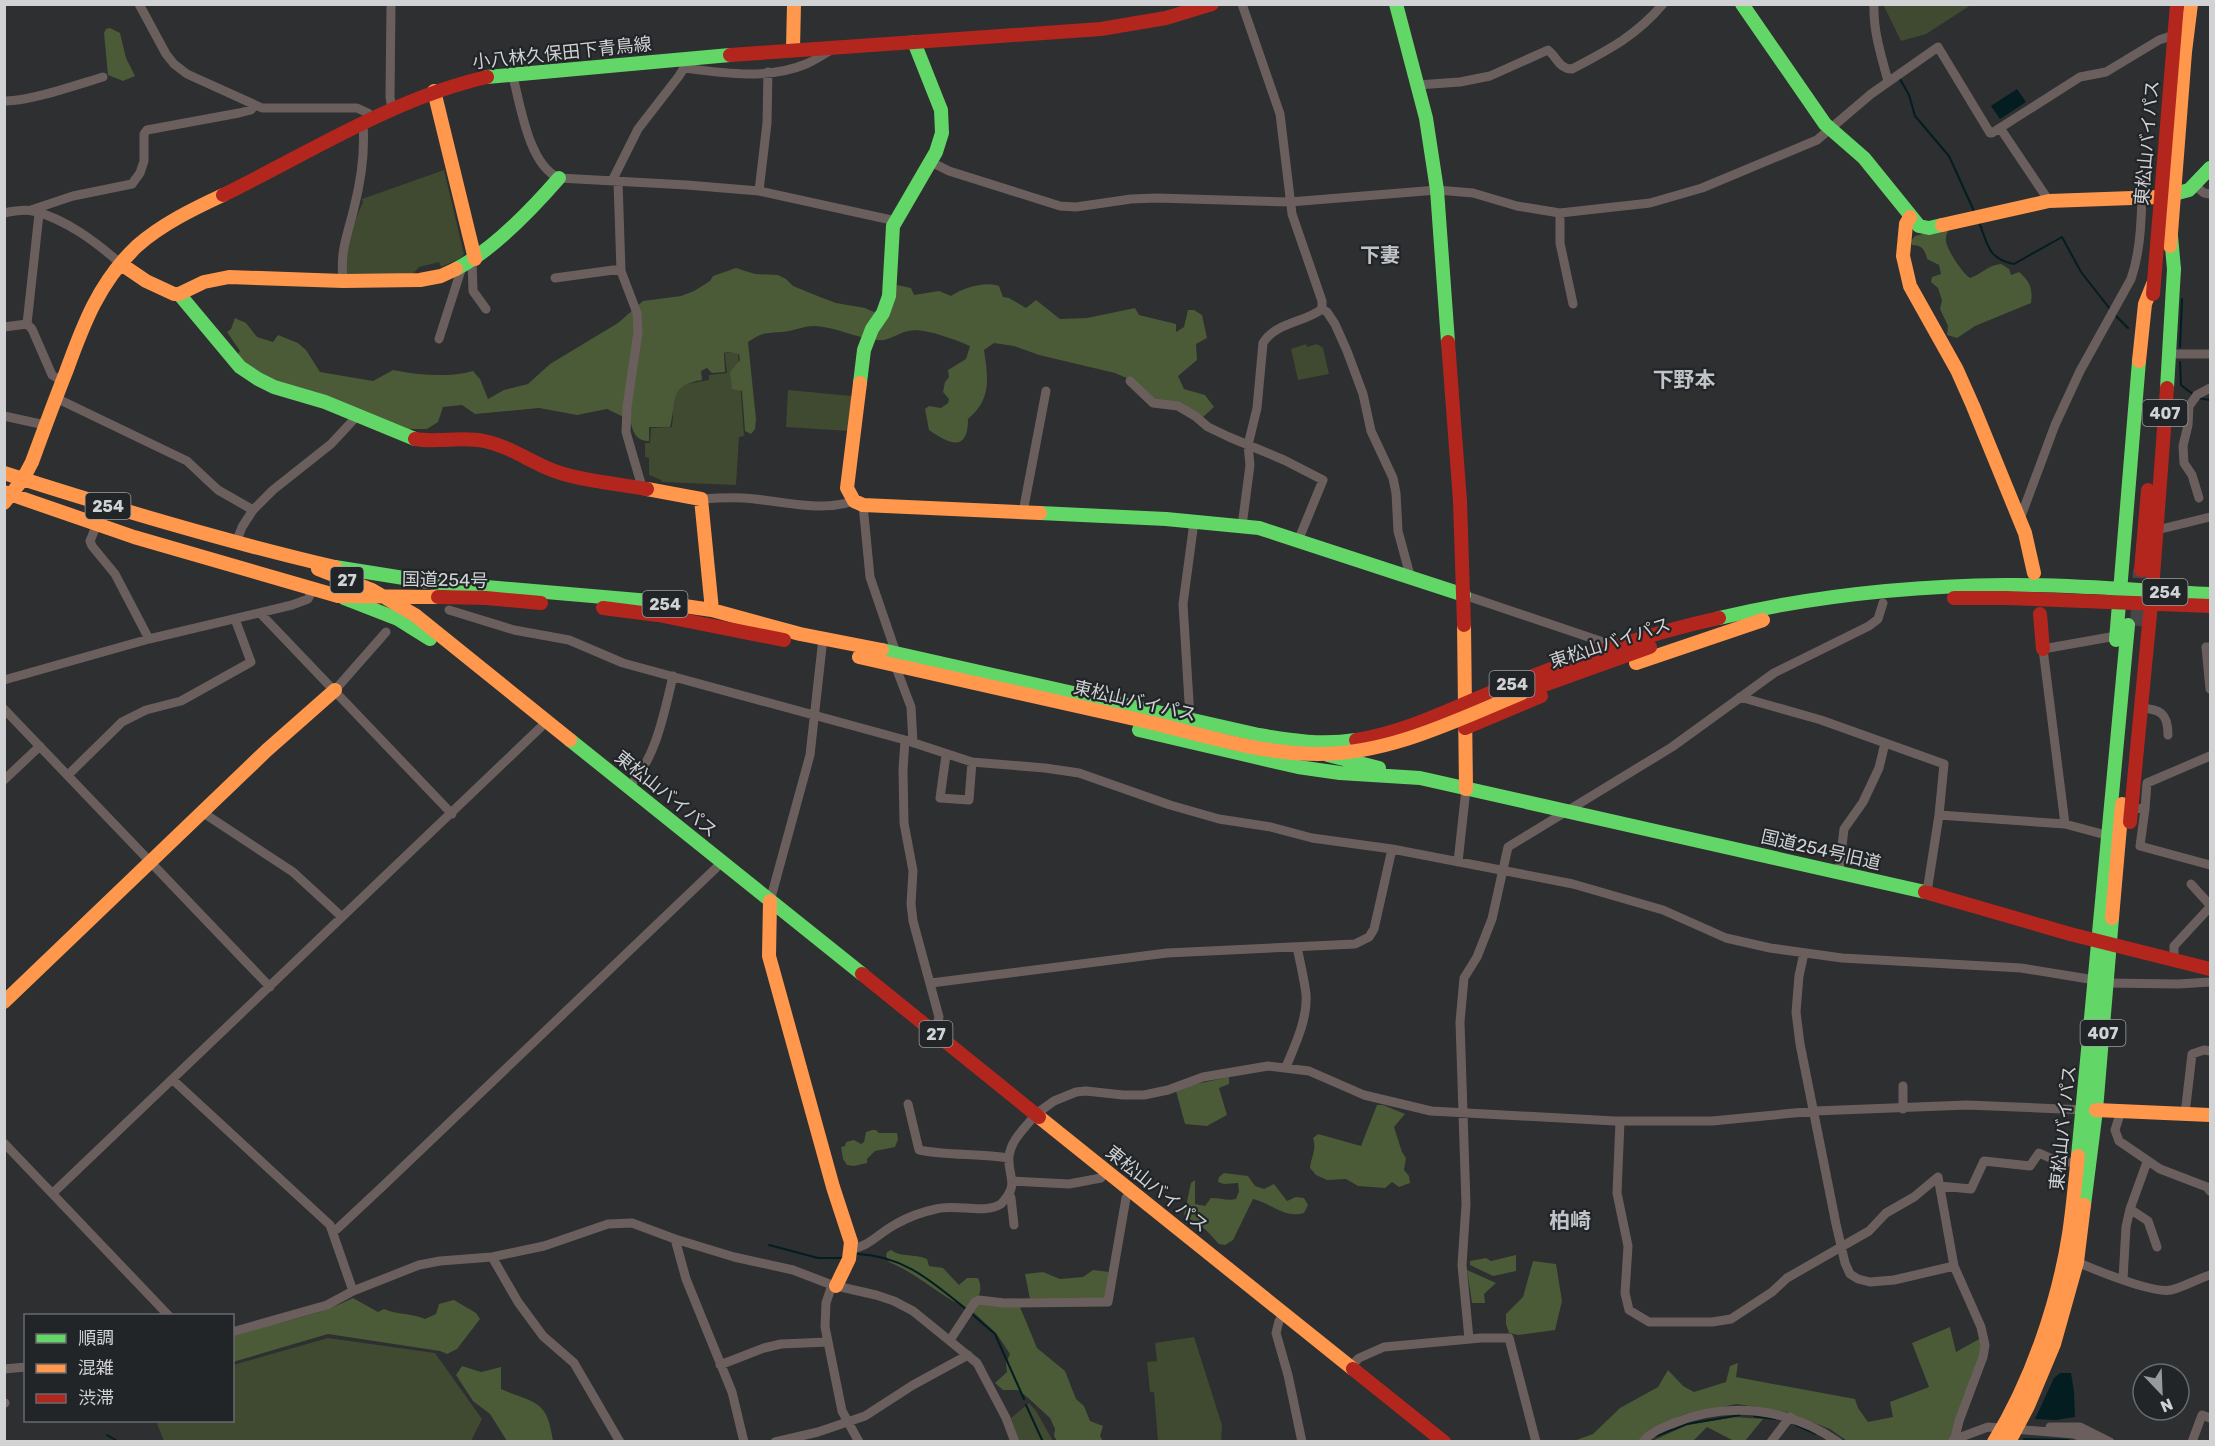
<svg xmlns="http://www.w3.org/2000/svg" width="2215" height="1446" font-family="Rubik,'Noto Sans JP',sans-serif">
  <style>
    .green { fill: #3f4a30 }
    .forest { fill: #4b5a37 }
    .water { fill: #041d21 }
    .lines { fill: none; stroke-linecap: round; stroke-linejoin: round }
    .stream { stroke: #041d21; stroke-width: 2 }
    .highway-tunnel { stroke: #454749; stroke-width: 16; stroke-dasharray: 16 8; stroke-linecap: butt }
    .street { stroke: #6b5f5e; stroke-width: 9 }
    .fast { stroke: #63d668; stroke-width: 14 }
    .slow { stroke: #ff974d; stroke-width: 14 }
    .jam { stroke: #b3261e; stroke-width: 14 }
    .slow-bridge { stroke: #ff974d; stroke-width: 14 }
    .labels { text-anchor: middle; stroke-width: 4.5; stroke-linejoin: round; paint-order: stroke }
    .shield { fill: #222528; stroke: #9c9ea0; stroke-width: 1.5 }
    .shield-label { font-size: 16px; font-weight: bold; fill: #d0d2d4 }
    .street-label { font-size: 18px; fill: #d0d2d4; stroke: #222528 }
    .neighbourhood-label { font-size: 20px; font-weight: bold; fill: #c0c4c8; stroke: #222528 }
    .quarter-label { font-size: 21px; font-weight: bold; fill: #c0c4c8; stroke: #222528 }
  </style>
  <rect width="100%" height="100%" fill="#2d2f30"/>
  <path class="green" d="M1883 4H1971V5L1926 34 1901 41Z
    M444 170 464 254 461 258 441 267 439 262 419 267 413 274 345 276C345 250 352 226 363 202L362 199Z
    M1306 344 1307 347 1317 344 1323 348 1329 374 1298 380 1291 349Z
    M738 352 744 436 739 437 736 485 662 482 661 480 649 475V458L645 457V443H650L651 428 672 427 673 416 669 387 709 380V375L727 373 725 353Z
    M788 390 852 396 848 431 786 427Z
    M1194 1337 1222 1425 1221 1441H1158L1154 1392H1150L1147 1362 1157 1361 1155 1343Z
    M328 1338 435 1353 482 1419 471 1441H164L156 1421 232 1420 233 1365Z
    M1029 1403 1036 1411 1053 1441H1019L1011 1418Z"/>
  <path class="forest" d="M110 28 120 33 126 58 135 76 123 81 108 75 104 33 106 29Z
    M1942 229H1949C1948 232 1946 234 1946 238 1944 246 1962 273 1970 278 1982 274 1988 265 2001 264L2009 269 2011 275 2019 272C2030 281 2033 289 2031 303L1975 326 1957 338 1947 335 1948 326 1940 309 1942 300 1938 288 1931 282 1932 277 1941 274 1939 265 1927 259C1925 249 1921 245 1912 245L1911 241 1915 236Z
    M736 268 755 274 778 275 786 279 793 286 820 297 836 303 865 308 885 317 894 300 897 285 911 288 914 295 939 291 951 296C963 288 985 281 999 286L1003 297 1009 298 1026 308 1036 300 1060 319 1087 318 1135 308 1139 315 1176 324V332L1184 327 1188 310H1194L1202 315 1207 338 1196 344 1197 360 1178 376 1184 389 1205 395 1214 407 1203 417 1154 399 1129 379 1115 373 1039 355 1014 346 994 343 984 350C988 378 992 399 968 419 968 454 948 443 929 430L925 409 929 406 941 408 948 403 949 399 943 392 945 382 949 377 948 370 966 359 970 346C956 340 923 327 908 331 897 333 889 342 877 340 856 338 836 327 814 326 803 326 793 331 782 332 763 334 765 331 748 342L756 419 755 429 751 434 745 431 742 391 732 389 730 372 740 360 739 354 728 352 724 353 725 372 712 373 707 368 701 371 702 380C668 385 677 401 670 427H649V441C635 441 633 431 630 420L607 409 577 415 539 408 475 414 462 405 443 407 438 422 427 429H409L315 392 270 381 249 367 237 355 240 351 227 332 231 329 235 318 246 323 257 337 273 342 278 335 298 343 306 350 320 372 373 381 393 370C418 375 448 378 473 371L480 379 488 399 504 390 528 384 550 364 618 323 643 301 681 296 694 291 710 281 713 276Z
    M1229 1077V1084L1219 1088 1227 1115 1207 1126 1185 1124 1176 1091 1192 1085Z
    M1377 1105H1383L1405 1114 1394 1127 1402 1152 1406 1158 1404 1170 1409 1176 1410 1183 1399 1187 1392 1182 1385 1188 1358 1186 1346 1179 1327 1180 1316 1175 1310 1168C1311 1157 1317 1150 1313 1138L1318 1134 1361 1146Z
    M872 1130H876L879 1133H897L898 1139 895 1147 875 1151 867 1159V1163L854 1166 847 1165 843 1159 841 1147 845 1146 846 1142 854 1140 861 1144 864 1142 866 1132Z
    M1224 1173 1248 1176 1255 1186 1264 1189 1274 1184 1287 1201 1296 1197 1304 1198 1308 1205 1304 1213C1284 1219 1271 1203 1253 1199L1233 1240 1225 1245 1219 1244 1205 1229 1184 1215 1191 1183 1195 1180V1204L1205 1206 1211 1198C1220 1198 1227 1201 1236 1199L1239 1191 1238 1183 1224 1184 1218 1182 1219 1177Z
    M891 1250C902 1258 914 1253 927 1259L929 1266 943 1268 959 1285 967 1278H978C984 1292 978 1299 968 1309 940 1296 918 1274 889 1262L886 1256 887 1252Z
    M1516 1255V1271L1493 1276 1470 1265V1261L1486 1258 1491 1261Z
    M1533 1261 1556 1264 1562 1301 1555 1330 1518 1335 1509 1333 1506 1324V1314L1523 1297Z
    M1093 1270 1109 1272 1105 1298 1030 1299 1025 1274 1043 1272 1060 1279 1083 1277Z
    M1467 1270 1496 1283 1484 1294 1485 1303H1472Z
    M353 1298 378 1312 384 1309C398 1315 411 1313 425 1319L436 1314 439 1304 454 1300 476 1313 480 1319 457 1349 447 1354 440 1351 328 1334 233 1362V1336C272 1323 316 1317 353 1298Z
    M978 1303 1020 1307 1037 1348 1065 1371 1076 1399 1084 1406 1090 1421 1103 1426 1100 1436 1103 1441H1057L1054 1436 1055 1429 1050 1418 1026 1396 1018 1390H1003L995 1383 1007 1372 1006 1363 1010 1354 996 1333 972 1311Z
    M1950 1327 1956 1352 1981 1338 1983 1345 1952 1438 1948 1441H1847L1830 1429 1786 1412 1737 1404 1685 1414 1650 1429 1639 1441 1571 1442 1593 1434 1620 1408 1658 1387 1668 1370 1683 1386 1694 1392 1726 1382 1730 1366 1738 1363 1736 1377 1855 1399 1858 1408 1868 1422 1893 1417 1890 1402 1929 1387 1912 1343Z
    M462 1366 481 1372 501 1367V1389C536 1404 547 1399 553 1441H507L490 1414 473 1401 456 1375Z
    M1735 1417 1763 1419 1745 1441H1734L1707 1427 1693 1441H1652L1687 1425Z"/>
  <path class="water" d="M2017 89 2026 102 2000 119 1991 106Z
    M2060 1373H2071L2074 1392 2075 1417 2055 1420 2035 1419 2054 1378Z"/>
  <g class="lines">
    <path class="stream" d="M1900 79 1909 95 1915 116 1949 156 1974 211
      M1979 222C1988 245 1988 259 2014 264L2062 237 2081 272 2110 309
      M2115 315 2128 328
      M2180 347 2182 299
      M2180 362 2181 385 2194 395
      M2198 398 2210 400
      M769 1245 818 1258H841
      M858 1254C904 1256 931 1281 966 1309
      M972 1314 995 1334 1024 1399
      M1026 1405 1043 1442
      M1754 1416 1775 1419
      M1796 1425 1816 1434
      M107 1435 119 1442
      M1656 1436 1687 1424 1740 1415
      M2024 1439 2068 1440 2071 1442"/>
    <path class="highway-tunnel" d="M2138 626 2141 570"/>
    <path class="street" d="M139 4 166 54 174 64 187 74 262 108H357L368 113 373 119
      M391 4 390 97 392 109
      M1874 4C1873 31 1881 55 1888 81
      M512 73C520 102 528 165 559 178L687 185 759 191 896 221
      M1417 85 1460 82 1490 76 1548 50C1557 57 1559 69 1572 69 1608 50 1636 36 1663 4
      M4 101C28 102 79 84 103 77
      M2000 128 2049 201
      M931 162 949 171 1060 206 1076 207 1131 199 1157 198 1290 202 1437 190 1473 193 1517 206 1560 213 1650 203 1702 188 1817 140 1871 94 1938 47 1990 133H1992L2080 77 2106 72 2159 40 2174 35
      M612 181 638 129 679 76 684 68C722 73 768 80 806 64 816 60 825 53 835 48
      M618 181 621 271 637 313 638 332 627 407 626 432 642 487
      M2194 185 2204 193 2210 194
      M759 191 767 123 768 72
      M31 210 73 196 132 184 140 173 144 161V134L147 130 239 113 251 110 255 105
      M4 213C13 211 24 209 33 211 66 219 96 242 121 264
      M1560 213V243L1573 304
      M472 261 473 291 486 309
      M555 278 621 269
      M343 281C340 250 347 237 354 208 361 181 365 151 363 124
      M1322 309 1327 312 1335 324 1347 351 1363 394 1371 431 1393 478 1396 493 1398 531 1411 579
      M27 324 39 214
      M4 327 27 324 32 329 52 375 62 381
      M439 339 462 267
      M2169 354H2210
      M1130 381 1153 403 1178 406 1195 416 1208 427 1229 437 1284 460 1323 480 1298 541
      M56 398 187 461 218 490 253 510 242 527 236 543
      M4 416 45 425
      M2199 498 2192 475 2184 463 2183 446 2188 425 2189 406 2197 395 2210 388
      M701 499C715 498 729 497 743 498 779 500 819 513 854 501
      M863 505 870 577 896 653
      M253 510 273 490 331 444 358 415
      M1023 512 1046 391
      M2020 519 2055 425 2080 371 2131 279C2140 253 2141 225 2142 198
      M97 524 90 541 92 546 115 574 149 639
      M1242 526 1250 465 1248 445 1257 408 1263 343C1276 322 1304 323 1322 309V301L1292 214 1280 114 1242 4
      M2157 530 2210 517
      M1464 595 1612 645
      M449 610 514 630 569 640 623 663 905 740 972 762 1045 768 1079 773 1170 805 1219 819 1271 827 1312 838 1392 849 1573 884 1663 910 1726 938 1770 948 1842 958 2021 968 2095 980
      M260 613 452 814
      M2210 647H2206L2210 689
      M895 665 911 707 913 743
      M4 680 149 639 292 605 308 599 313 589
      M335 690 386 632
      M1740 697 1821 720 1944 764 1939 815 1927 892
      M2140 708C2160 709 2168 713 2168 735
      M4 709 270 987
      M1190 718 1183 604 1194 522
      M905 740 903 770 904 823 913 871 911 904 913 921 939 1017 935 1034
      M946 755 940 798 969 800 972 762
      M68 775 122 722 146 710 181 701 251 662 235 619
      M4 780 40 746
      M629 787C656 758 664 714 673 676
      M2132 808 2145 809 2140 846 2210 865
      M2145 809 2147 783 2210 756
      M202 812 293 872 342 917
      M1939 815 2065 824 2102 834
      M2065 824 2043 649 2116 636
      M1458 862 1466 789
      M1839 872 1844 829 1863 802 1879 768 1885 743
      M2191 884 2210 905
      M770 901 810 755 823 638
      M1804 953 1799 976 1796 1012 1800 1044 1836 1224 1845 1263 1850 1274 1858 1279 1870 1282 1894 1280 1954 1266
      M2174 959V946L2210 907
      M931 983 1167 953 1355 944 1369 937 1374 929 1392 849
      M2108 983 2178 984 2210 982
      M1286 1067C1295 1045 1308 1018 1306 994 1304 978 1300 962 1297 947
      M173 1080 330 1225 353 1291
      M908 1104 919 1150C949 1156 979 1153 1009 1158
      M1903 1109V1086
      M2121 1111 2115 1130 2119 1141 2160 1169 2207 1187 2210 1191
      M1036 1114 1054 1101 1076 1092 1086 1091 1123 1095H1144L1168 1090 1203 1077 1268 1066 1309 1071 1364 1095 1431 1111 1615 1121H1712L1815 1111 1967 1105 2086 1110
      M2185 1114 2192 1054 2204 1050 2210 1051
      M1620 1121 1617 1193 1628 1246 1625 1293 1629 1310 1649 1322H1712L1731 1319 1772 1292 1787 1278 1869 1231 1886 1213 1914 1197 1938 1177
      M4 1143 169 1316
      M1938 1177 1954 1266 1981 1327 1985 1345 1983 1357 1959 1421 1955 1438
      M1013 1181 1069 1184 1101 1178
      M1940 1186 1971 1189 1984 1161 2030 1166 2039 1153 2059 1162H2078
      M53 1193 541 727
      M1009 1193 1011 1198 1014 1225
      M2130 1209 2148 1221 2157 1247
      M333 1230 337 1229 383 1186 716 868
      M675 1239 686 1279 732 1392 744 1442
      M851 1249C869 1247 880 1232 896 1224 908 1217 922 1212 936 1209 956 1203 983 1215 1001 1204 1021 1183 1007 1177 1009 1156 1011 1141 1022 1131 1031 1120
      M492 1257 518 1302 543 1336 574 1363 620 1442
      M2077 1262C2096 1270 2152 1294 2171 1290 2184 1287 2197 1279 2210 1275
      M2123 1279 2126 1227 2130 1209 2147 1162
      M832 1285 826 1303 825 1327 842 1411 859 1442
      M1284 1314 1279 1321 1276 1333 1288 1375 1302 1442
      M232 1332 327 1305 353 1291 419 1265 440 1261 492 1257 544 1246 608 1224 632 1223 675 1239 734 1257 793 1270 832 1285 876 1295 894 1301 913 1311 977 1363 1006 1418 1015 1442
      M1469 1339 1462 1265 1466 1204 1460 1022 1464 978 1477 957 1492 919 1508 847 1672 747 1774 673 1869 626 1878 619 1883 603
      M950 1340 975 1302 979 1300 1004 1303 1108 1302 1126 1198
      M720 1365 764 1348 781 1344 828 1342
      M1351 1366 1359 1358 1384 1347 1481 1338H1509L1536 1442
      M4 1369 26 1367
      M4 1403H5
      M2050 1427H2080L2110 1442
      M1953 1440 1988 1427 2074 1434 2093 1442
      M775 1442 818 1432 865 1416 913 1385 968 1355
      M1643 1442C1651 1431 1662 1428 1674 1423 1729 1401 1790 1408 1838 1442
      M1771 1442 1790 1417
      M2192 1442 2202 1415 2210 1418"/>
    <path class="fast" d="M1396 4 1426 118 1437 190 1448 342
      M1742 4 1825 124 1864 158 1919 226 1929 228 1942 225
      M487 77 730 55
      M2174 194 2189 190 2210 168
      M456 269C493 250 532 209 559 178
      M179 294 240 367 258 379 274 387 325 402 415 439
      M860 383 864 350 872 329 883 313 889 296 893 226 936 152 942 133 941 110 914 42
      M2167 388 2174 269 2171 236
      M1040 513 1166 519 1259 528 1464 595
      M335 567 429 582 650 601
      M344 598 398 619 430 639
      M1719 618C1812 596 1909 586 2005 585 2073 584 2142 591 2210 594
      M2116 640 2139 361
      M882 650 1259 735C1292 741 1323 745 1356 740
      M1139 730 1298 767 1340 773 1420 778
      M570 740 862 974
      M1328 755 1379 768
      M1420 778 1925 892
      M2078 1156 2128 625
      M2084 1205 2096 1110 2112 918"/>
    <path class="slow" d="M793 49 794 4
      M434 91 475 259
      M1910 217 1906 224 1903 256 1910 286 1957 370 1973 406 2025 533 2034 573
      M1942 225 2049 201 2160 197
      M2170 246 2185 52 2191 4
      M121 264 146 281 174 294H179L204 282 229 277 343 281 420 280 441 276 456 269
      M2139 361 2145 304 2153 284
      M860 383 847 488 854 501 863 505 1040 513
      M4 473C113 508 223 541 335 567
      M647 489 701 499 712 610
      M4 492 134 537 338 596 438 597
      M4 503 23 479 32 462C43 432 54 402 66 372 83 325 99 282 137 246 162 224 193 209 223 195
      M318 569 372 590 415 615 570 740
      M650 601 712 610 800 634 882 650
      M1464 625 1466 789
      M859 657 1157 724
      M1636 663 1763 620
      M770 901 769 956 833 1187 851 1242 849 1259 836 1286
      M2112 918 2122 804
      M4 1002 267 750 335 690
      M2096 1110 2210 1115
      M1039 1117 1353 1369
      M1994 1442C2031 1382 2058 1304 2069 1234 2073 1208 2075 1182 2078 1156
      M2009 1442 2028 1406 2054 1344 2077 1262 2084 1205"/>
    <path class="jam" d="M730 55 1101 29 1166 18 1212 4
      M223 195C309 153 394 98 487 77
      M2153 294 2177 4
      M1448 342 1460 501 1464 625
      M415 439C438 443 461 436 484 441 509 446 529 461 552 470 576 480 619 484 647 489
      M2141 570 2148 490
      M438 597 486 598 541 603
      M1954 598H2006L2210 606
      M603 608 658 615 784 640
      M2040 614 2043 649
      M1522 693 1650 647
      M1465 728 1541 696
      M1356 740C1407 732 1455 707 1502 688 1573 660 1645 634 1719 618
      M2130 822 2151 604 2167 388
      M1925 892 2070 934 2210 969
      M862 974 1039 1117
      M1353 1369 1444 1442"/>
    <path class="slow-bridge" d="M1157 724C1209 737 1264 754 1318 754 1390 754 1457 720 1522 693"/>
  </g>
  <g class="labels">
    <g class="shield">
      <rect x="2142.5" y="400" width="45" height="26" rx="4.5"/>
      <rect x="85.5" y="493" width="45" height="26" rx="4.5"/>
      <rect x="330.5" y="567" width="33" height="26" rx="4.5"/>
      <rect x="2142.5" y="579" width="45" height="26" rx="4.5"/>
      <rect x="642.5" y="591" width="45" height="26" rx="4.5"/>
      <rect x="1489.5" y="671" width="45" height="26" rx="4.5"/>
      <rect x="2080.5" y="1020" width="45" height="26" rx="4.5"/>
      <rect x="919.5" y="1021" width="33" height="26" rx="4.5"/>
    </g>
    <g class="shield-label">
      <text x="2165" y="419">407</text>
      <text x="108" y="512">254</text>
      <text x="347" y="586">27</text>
      <text x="2165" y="598">254</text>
      <text x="665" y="610">254</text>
      <text x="1512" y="690">254</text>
      <text x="2103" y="1039">407</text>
      <text x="936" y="1040">27</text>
    </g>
    <g class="street-label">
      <text transform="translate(562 53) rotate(-6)" y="6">小八林久保田下青鳥線</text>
      <text transform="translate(2147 143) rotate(-85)" y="6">東松山バイパス</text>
      <text transform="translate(445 580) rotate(1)" y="6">国道254号</text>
      <text transform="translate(1610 643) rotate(-18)" y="6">東松山バイパス</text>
      <text transform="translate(1135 701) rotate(13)" y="6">東松山バイパス</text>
      <text transform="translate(666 794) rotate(39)" y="6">東松山バイパス</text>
      <text transform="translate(1821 850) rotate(13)" y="6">国道254号旧道</text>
      <text transform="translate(2063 1128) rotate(-84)" y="6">東松山バイパス</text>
      <text transform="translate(1157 1189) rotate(39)" y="6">東松山バイパス</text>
    </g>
    <g class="neighbourhood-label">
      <text x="1380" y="262">下妻</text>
    </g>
    <g class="quarter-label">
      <text x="1684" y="387">下野本</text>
      <text x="1570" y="1228">柏崎</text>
    </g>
  </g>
  <rect width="2215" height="1446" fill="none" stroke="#d0d2d4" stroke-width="12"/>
  <rect x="24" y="1314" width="210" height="108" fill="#222528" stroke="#686a6d" stroke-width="1.5"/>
  <rect x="36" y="1334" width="30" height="9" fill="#63d668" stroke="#686a6d" stroke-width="1.5"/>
  <text x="78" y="1344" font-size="18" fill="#d0d2d4">順調</text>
  <rect x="36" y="1364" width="30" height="9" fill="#ff974d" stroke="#686a6d" stroke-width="1.5"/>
  <text x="78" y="1374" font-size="18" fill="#d0d2d4">混雑</text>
  <rect x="36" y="1394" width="30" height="9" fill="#b3261e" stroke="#686a6d" stroke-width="1.5"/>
  <text x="78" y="1404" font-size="18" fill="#d0d2d4">渋滞</text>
  <g transform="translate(2161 1392) rotate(157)"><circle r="28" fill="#222528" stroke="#686a6d" stroke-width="1.5"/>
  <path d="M0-4.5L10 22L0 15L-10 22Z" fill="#97999b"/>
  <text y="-9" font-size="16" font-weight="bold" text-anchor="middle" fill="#d0d2d4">N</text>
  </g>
</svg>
